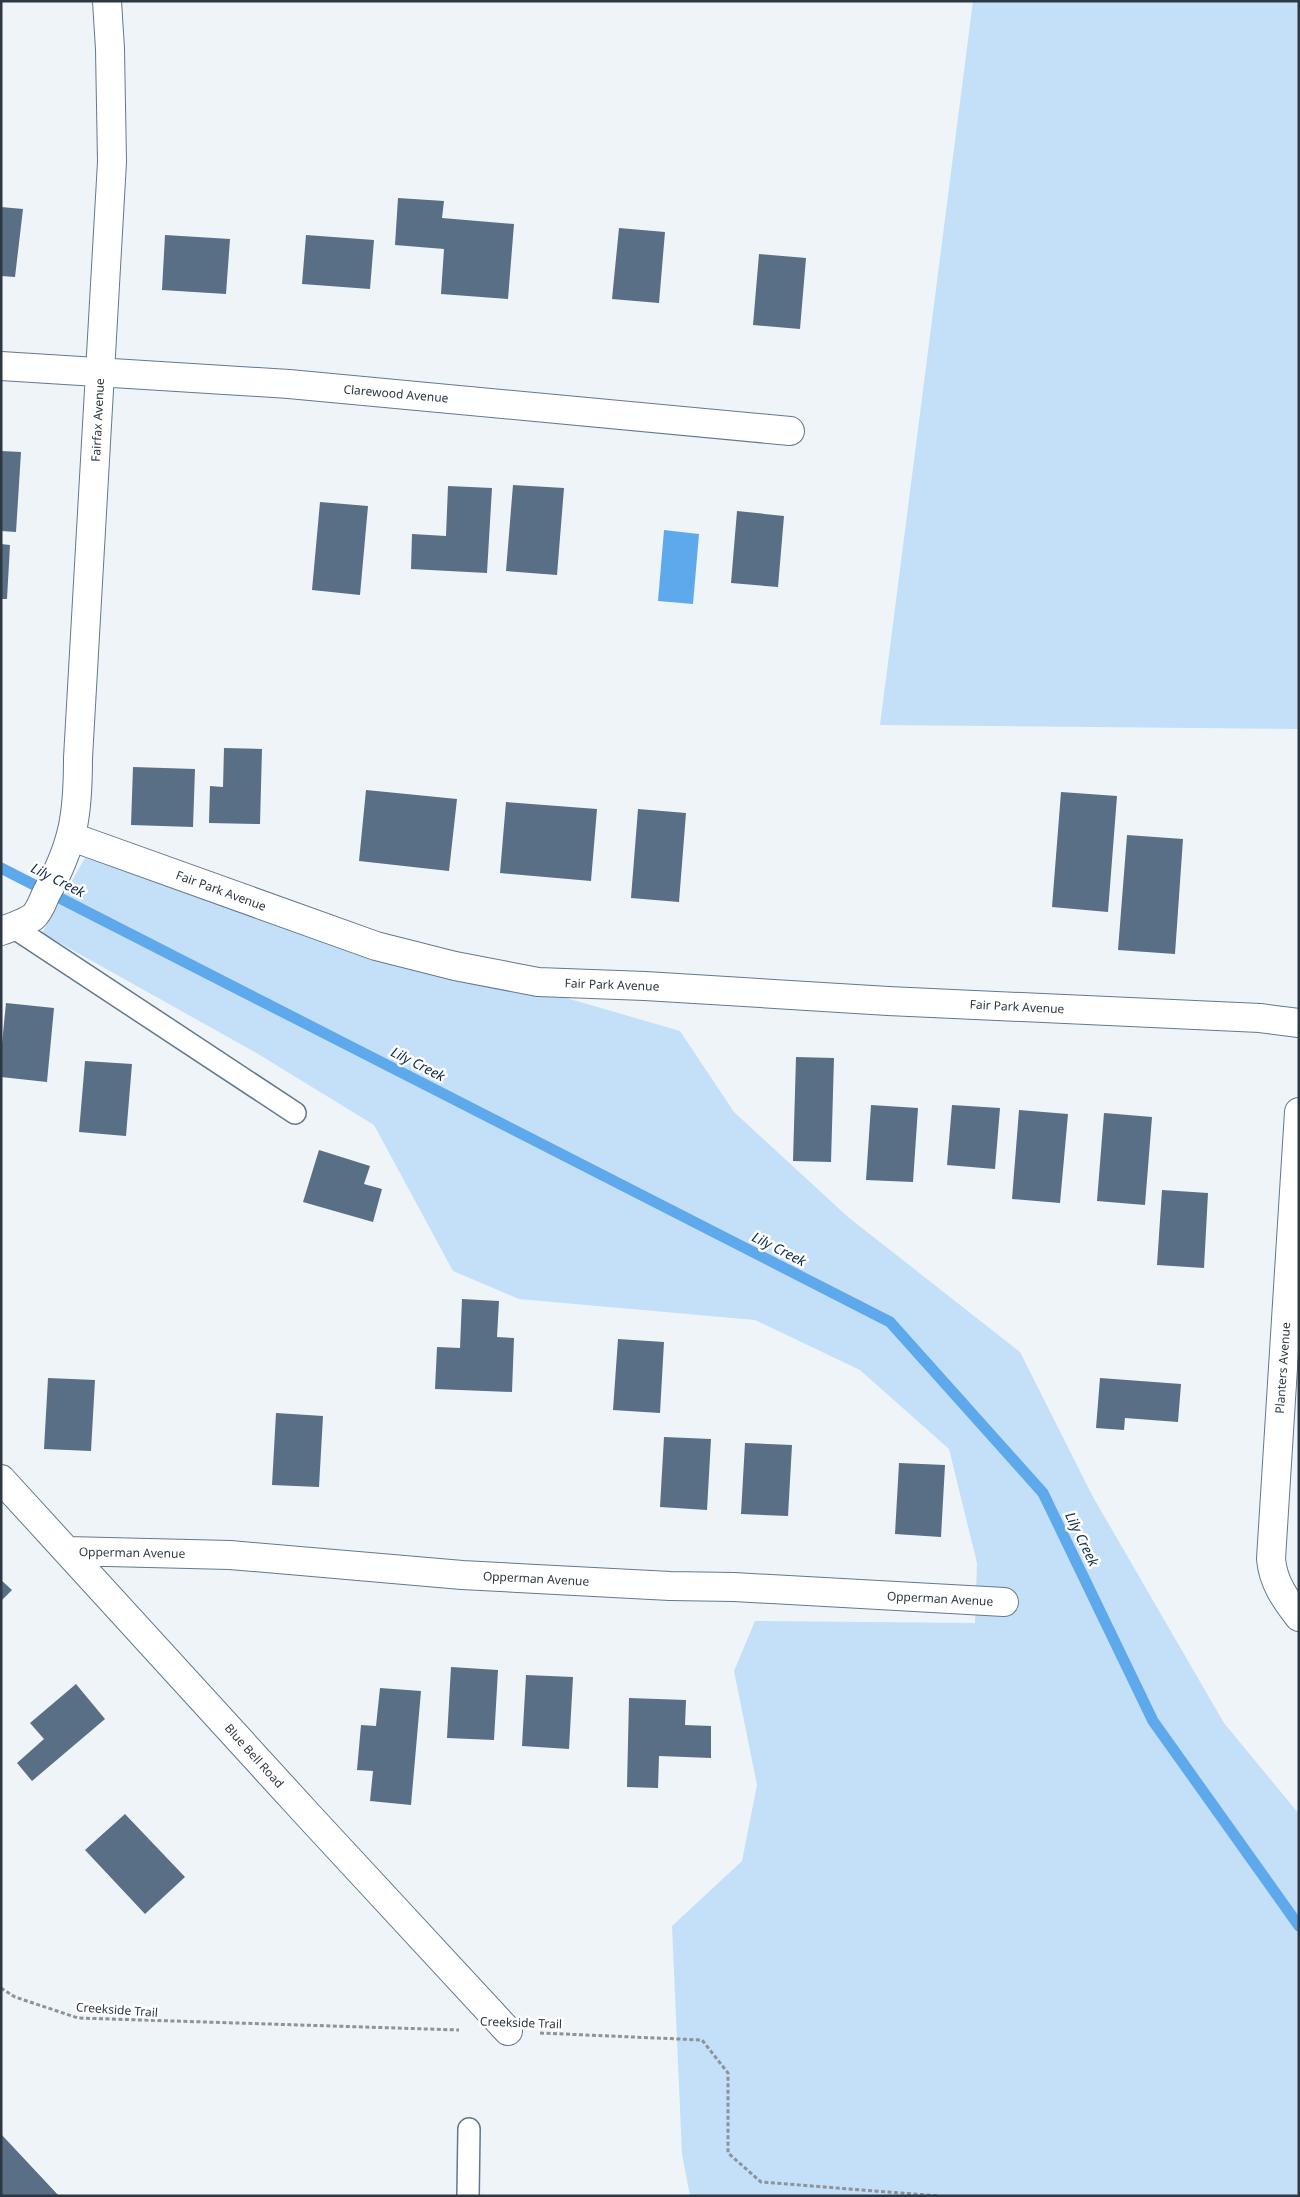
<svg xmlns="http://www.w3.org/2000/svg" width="1300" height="2197" font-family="'Noto Sans',sans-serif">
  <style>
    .green { fill: #c4dff8 }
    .water { fill: #5ea9eb }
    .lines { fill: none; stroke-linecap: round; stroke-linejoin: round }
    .stream { stroke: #5ea9eb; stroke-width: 11 }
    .building { fill: #586f85 }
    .lane-casing { stroke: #617990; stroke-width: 24 }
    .street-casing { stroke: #617990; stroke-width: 30 }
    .path { stroke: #8b939b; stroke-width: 3; stroke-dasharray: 4 2.5; stroke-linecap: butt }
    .lane { stroke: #fff; stroke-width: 21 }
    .street { stroke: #fff; stroke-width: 28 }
    .labels { text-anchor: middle; stroke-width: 5; stroke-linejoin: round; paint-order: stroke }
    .street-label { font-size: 12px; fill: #2d3842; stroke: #fff }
    .water-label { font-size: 14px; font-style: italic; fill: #0e2e48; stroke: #fff }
  </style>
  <rect width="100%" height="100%" fill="#eff4f9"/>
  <path class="green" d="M973 1H1299V729L880 725Z
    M85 858 680 1031 734 1112 848 1217 1020 1352 1093 1497 1224 1723 1299 1814V2196H690L682 2154 672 1926 742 1861 757 1785 734 1671 755 1621 975 1623 977 1563 949 1449 860 1370 755 1320 519 1299 453 1271 374 1125 253 1051 42 933Z"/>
  <path class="water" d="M664 530 699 534 693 604 658 601Z"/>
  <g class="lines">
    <path class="stream" d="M1 868 890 1322 1043 1493 1153 1721 1299 1926"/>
  </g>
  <path class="building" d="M398 198 444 201 442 218 514 224 508 299 441 294 444 249 395 245Z
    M1 207 23 209 15 277 1 276Z
    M619 228 665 232 659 303 612 299Z
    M165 235 230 239 226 294 162 290Z
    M306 235 374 240 370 289 302 284Z
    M759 254 806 258 800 329 753 325Z
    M1 451 21 452 16 532 1 531Z
    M513 485 564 488 557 575 506 571Z
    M448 486 492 488 487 573 411 569 412 534 446 536Z
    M320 502 368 506 360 595 312 590Z
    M737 511 784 516 778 587 731 583Z
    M1 544 10 545 7 599H1Z
    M224 748 262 749 260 824 209 823 210 786 223 787Z
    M133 767 195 769 193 827 131 825Z
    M366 790 457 799 449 871 359 861Z
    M1061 792 1117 796 1108 912 1052 907Z
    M506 802 597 809 591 881 500 873Z
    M638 809 686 813 679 902 631 898Z
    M1127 835 1183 839 1175 954 1118 950Z
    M6 1003 54 1008 47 1082 1 1077V1054Z
    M796 1057 834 1058 831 1162 793 1161Z
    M85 1061 132 1064 126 1136 79 1132Z
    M871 1105 918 1108 913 1182 866 1180Z
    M952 1105 1000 1108 995 1169 947 1165Z
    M1019 1110 1068 1114 1060 1203 1012 1199Z
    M1104 1113 1152 1117 1145 1205 1097 1201Z
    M319 1150 370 1166 364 1184 382 1189 373 1222 303 1202Z
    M1162 1190 1208 1193 1204 1268 1157 1265Z
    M462 1299 499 1301 497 1337 514 1338 512 1392 435 1389 437 1347 460 1348Z
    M618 1339 664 1342 660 1413 613 1410Z
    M48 1378 95 1380 91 1451 44 1449Z
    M1100 1378 1181 1384 1178 1422 1125 1418 1124 1430 1096 1428Z
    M276 1413 323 1416 319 1487 272 1485Z
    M664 1437 711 1439 707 1510 660 1507Z
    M745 1443 792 1445 788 1516 741 1514Z
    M899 1463 945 1465 941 1537 895 1534Z
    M1 1580 12 1590 1 1601Z
    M451 1667 498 1670 494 1740 447 1738Z
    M526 1675 573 1677 569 1749 522 1746Z
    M76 1684 105 1719 32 1781 17 1763 44 1739 30 1723Z
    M380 1688 421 1691 411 1805 370 1801 373 1771 357 1770 361 1725 376 1726Z
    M629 1698 686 1700 685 1725 711 1726V1758L659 1756 658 1788 627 1787Z
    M125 1814 185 1877 145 1914 85 1850Z
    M1 2134 59 2196H1Z"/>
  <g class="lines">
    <defs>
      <path id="lane" d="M13 927 295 1113
        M468 2196 469 2129"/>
      <path id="street" d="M1 366 289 384 790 431
        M72 837 376 946 455 966 538 982 645 986 888 1001 1260 1018 1299 1023
        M1 931C12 927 23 924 33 917 39 912 43 901 46 894 74 844 78 814 78 758L112 162 110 49 107 1
        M1299 1112 1271 1559C1273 1582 1285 1599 1299 1617
        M1 1479 308 1815 508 2031
        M67 1551 230 1555 462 1575 670 1586 734 1587 1004 1602"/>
    </defs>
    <use href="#lane" class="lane-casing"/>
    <use href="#street" class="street-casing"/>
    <path class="path" d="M1 1988 15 1997 78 2018 459 2030
      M540 2033 702 2040 728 2073V2153L761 2182 939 2196"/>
    <use href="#lane" class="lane"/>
    <use href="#street" class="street"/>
  </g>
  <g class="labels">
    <g class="street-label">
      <text transform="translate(396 394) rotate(5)" y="4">Clarewood Avenue</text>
      <text transform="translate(98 420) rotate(-87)" y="4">Fairfax Avenue</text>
      <text transform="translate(221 891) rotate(20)" y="4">Fair Park Avenue</text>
      <text transform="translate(612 985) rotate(2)" y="4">Fair Park Avenue</text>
      <text transform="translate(1017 1007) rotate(3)" y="4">Fair Park Avenue</text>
      <text transform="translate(1283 1368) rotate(-86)" y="4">Planters Avenue</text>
      <text transform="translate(132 1553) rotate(1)" y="4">Opperman Avenue</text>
      <text transform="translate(536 1579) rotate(3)" y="4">Opperman Avenue</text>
      <text transform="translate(940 1599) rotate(3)" y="4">Opperman Avenue</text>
      <text transform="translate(254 1756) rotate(48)" y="4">Blue Bell Road</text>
      <text transform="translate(117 2010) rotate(4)" y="4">Creekside Trail</text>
      <text transform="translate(521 2023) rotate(2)" y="4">Creekside Trail</text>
    </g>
    <g class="water-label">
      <text transform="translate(58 880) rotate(27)" y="5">Lily Creek</text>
      <text transform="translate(418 1064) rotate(27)" y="5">Lily Creek</text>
      <text transform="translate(779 1249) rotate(27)" y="5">Lily Creek</text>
      <text transform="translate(1082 1539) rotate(64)" y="5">Lily Creek</text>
    </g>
  </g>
  <rect width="1300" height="2197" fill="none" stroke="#2d3842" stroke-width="5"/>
</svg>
